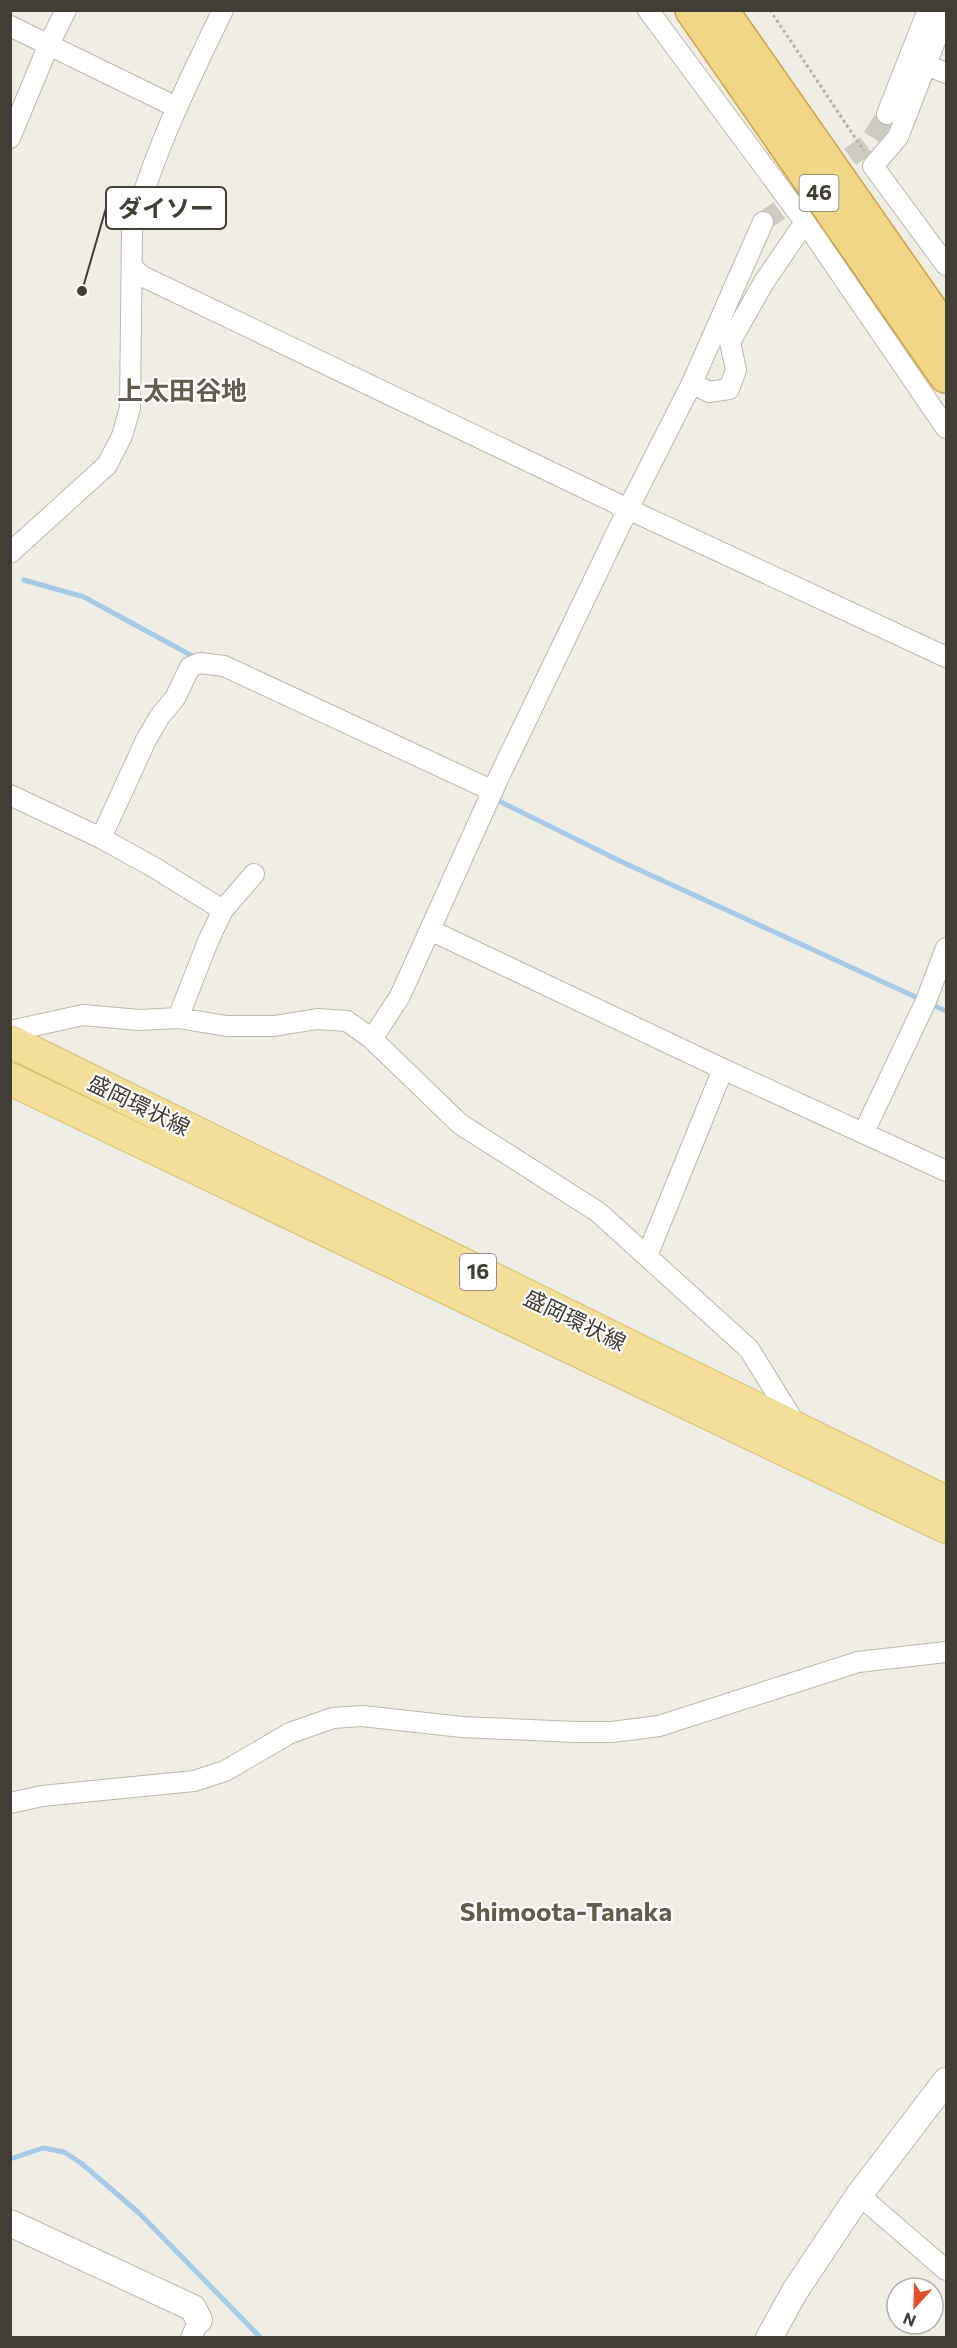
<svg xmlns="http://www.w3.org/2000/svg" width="957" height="2348" font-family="Commissioner,'Noto Sans JP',sans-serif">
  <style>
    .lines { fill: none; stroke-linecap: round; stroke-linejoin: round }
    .stream { stroke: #a6c9e7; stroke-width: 5 }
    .minor-tunnel { stroke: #cdcac1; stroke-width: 20; stroke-dasharray: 20 10; stroke-linecap: butt }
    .minor-casing { stroke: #bdb8ab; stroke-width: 22 }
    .tertiary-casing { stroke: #bdb8ab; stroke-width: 28 }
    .primary-casing { stroke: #d6bd6d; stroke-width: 34 }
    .trunk-casing { stroke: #cca243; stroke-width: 36 }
    .path { stroke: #bbb19b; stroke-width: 3; stroke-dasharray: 3 3; stroke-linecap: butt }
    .minor { stroke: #fff; stroke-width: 20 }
    .tertiary { stroke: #fff; stroke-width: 26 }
    .primary { stroke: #f3df9a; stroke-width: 32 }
    .trunk { stroke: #f0d686; stroke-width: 33 }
    .labels { text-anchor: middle; stroke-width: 4.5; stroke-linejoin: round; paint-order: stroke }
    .shield { fill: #fff; stroke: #7b7772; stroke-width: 1.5 }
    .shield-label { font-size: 21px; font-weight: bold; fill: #423d35 }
    .street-label { font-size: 22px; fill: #423d35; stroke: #fff }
    .quarter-label { font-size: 26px; font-weight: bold; fill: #635c4d; stroke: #fff }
    .leader { fill: none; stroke: #423d35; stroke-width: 2 }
    .callout-dot { fill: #423d35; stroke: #fff; stroke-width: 2 }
    .callout { fill: #fff; stroke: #423d35; stroke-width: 2 }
    .callout-label { font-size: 24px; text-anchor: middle; font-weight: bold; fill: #423d35 }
  </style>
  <rect width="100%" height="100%" fill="#f0ede4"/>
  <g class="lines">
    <path class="stream" d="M24 580 84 597 196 658
      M495 799 620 861 946 1011
      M10 2159 43 2148 64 2152 81 2163 139 2213 261 2338"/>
    <path class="minor-tunnel" d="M826 175 869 143 887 114
      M763 222 803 193"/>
    <defs>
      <path id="minor" d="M648 10 805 222 946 428
        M946 13 898 137 873 166 946 265
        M10 26 176 107
        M926 65 946 73
        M887 114 928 10
        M10 138 49 44 66 10
        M132 267 142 276 628 509 946 657
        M692 383 709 392 729 389 736 370 730 342 764 282 805 222
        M10 553 107 465 122 436 130 408 132 231C153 153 188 82 223 10
        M10 795 101 838 155 868 223 910
        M101 838 146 740 160 716 175 698 190 667 200 663 224 666 493 791
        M430 930 723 1069 946 1171
        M178 1018 209 939 223 910 254 874
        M10 1031 83 1015 139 1020 178 1018 227 1026H274L317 1019 347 1021 372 1039 460 1124 598 1212 749 1349 796 1425
        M372 1039 400 996 498 779 628 509 692 383 763 222
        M864 1132 926 1001 946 948
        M647 1256 723 1069
        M10 1803 42 1796 194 1781 225 1771 290 1733 333 1718 362 1716 462 1727 575 1732H612L659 1726 858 1662 946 1652
        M859 2195 946 2270
        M191 2338 199 2320"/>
      <path id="tertiary" d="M10 2223 193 2308 199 2320
        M769 2338 795 2291 859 2195 946 2081"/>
      <path id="primary" d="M10 1041 946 1502
        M10 1079 946 1527"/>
      <path id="trunk" d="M692 10 946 376
        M721 10 946 332"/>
    </defs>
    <use href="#minor" class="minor-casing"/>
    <use href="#tertiary" class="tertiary-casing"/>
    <use href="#primary" class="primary-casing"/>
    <use href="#trunk" class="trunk-casing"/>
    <path class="path" d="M770 10 864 151"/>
    <use href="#minor" class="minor"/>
    <use href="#tertiary" class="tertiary"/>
    <use href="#primary" class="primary"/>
    <use href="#trunk" class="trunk"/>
  </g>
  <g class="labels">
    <g class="shield">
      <rect x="799.5" y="175" width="39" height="36" rx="4.5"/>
      <rect x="460" y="1254" width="36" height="36" rx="4.5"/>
    </g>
    <g class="shield-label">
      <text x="819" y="200">46</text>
      <text x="478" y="1279">16</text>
    </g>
    <g class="street-label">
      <text transform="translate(139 1105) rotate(26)" y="8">盛岡環状線</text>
      <text transform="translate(575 1320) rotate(26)" y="8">盛岡環状線</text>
    </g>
    <g class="quarter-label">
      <text x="182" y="400">上太田谷地</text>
      <text x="566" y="1921">Shimoota-Tanaka</text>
    </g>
  </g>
  <path class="leader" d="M82 291L106 208"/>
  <circle class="callout-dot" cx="82" cy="291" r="6"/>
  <rect class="callout" x="106" y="187" width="120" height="42" rx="6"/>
  <g class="callout-label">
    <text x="166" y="217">ダイソー</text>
  </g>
  <rect width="957" height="2348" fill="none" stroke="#423d35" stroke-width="24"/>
  <g transform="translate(915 2306) rotate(202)"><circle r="28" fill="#ffffff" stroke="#b3b1ae" stroke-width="1.5"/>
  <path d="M0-4.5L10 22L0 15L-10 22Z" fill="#e35029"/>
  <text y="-9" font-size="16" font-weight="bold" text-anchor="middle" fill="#423d35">N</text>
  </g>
</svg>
